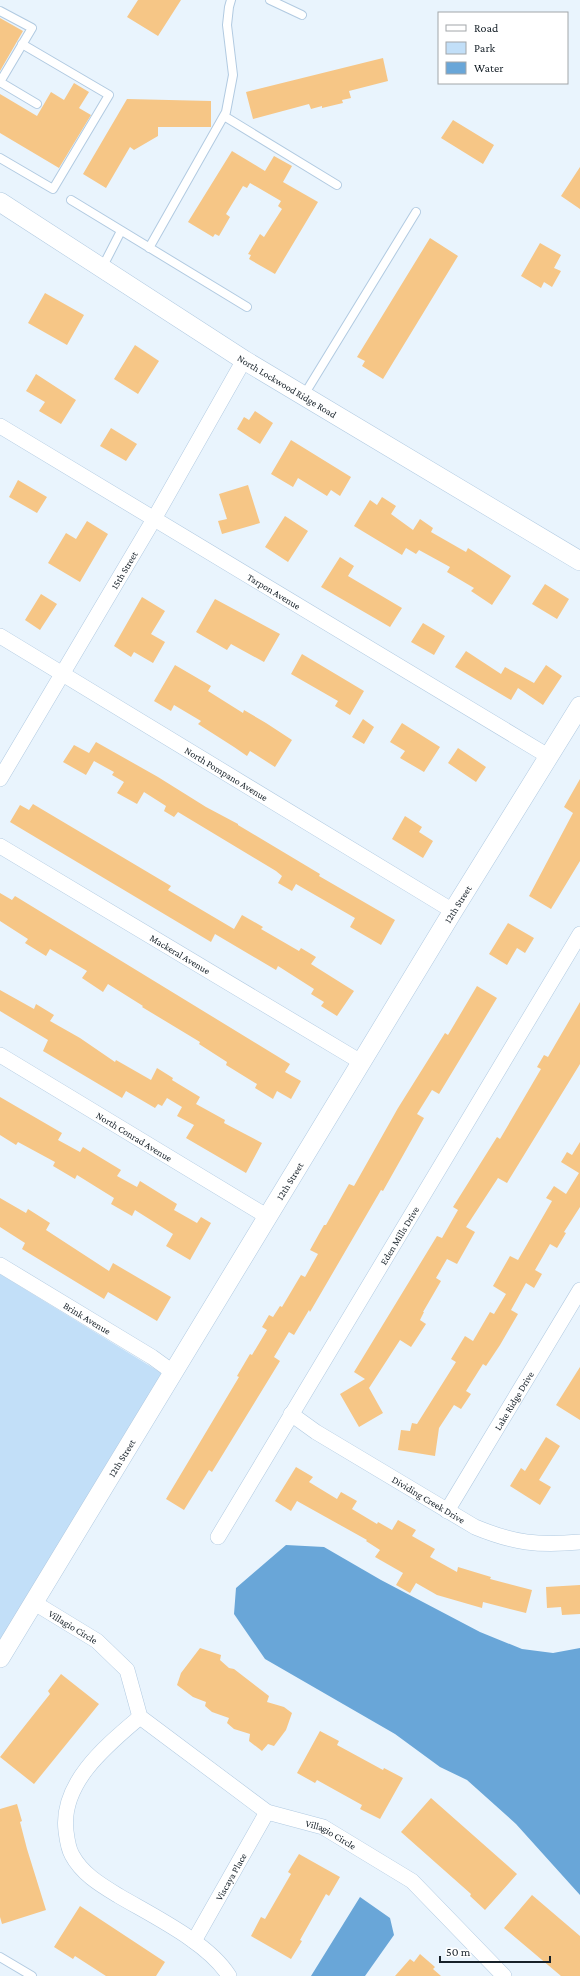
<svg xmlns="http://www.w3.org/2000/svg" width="580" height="1976" font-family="'Crimson Pro',serif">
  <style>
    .green { fill: #c2dff8 }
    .water { fill: #69a6d8 }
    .building { fill: #f6c686 }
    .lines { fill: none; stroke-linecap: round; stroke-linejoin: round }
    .service-casing { stroke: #b1cae1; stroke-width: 10 }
    .minor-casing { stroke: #b1cae1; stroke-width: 16 }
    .tertiary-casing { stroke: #b1cae1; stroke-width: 20 }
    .service { stroke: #fff; stroke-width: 8 }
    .minor { stroke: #fff; stroke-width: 15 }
    .tertiary { stroke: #fff; stroke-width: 19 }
    .labels { text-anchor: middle; stroke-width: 3; stroke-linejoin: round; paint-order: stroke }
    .street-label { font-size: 10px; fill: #172129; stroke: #fff }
  </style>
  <rect width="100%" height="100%" fill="#e9f4fd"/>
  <path class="green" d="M0 1274 163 1374 0 1641Z"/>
  <path class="water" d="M286 1545 324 1547 381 1580 480 1632 522 1649 553 1653 580 1648V1895L516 1824 467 1780 440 1767 395 1734 265 1659 234 1614 236 1588Z
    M360 1897 390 1918 394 1935 365 1976H311Z"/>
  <path class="building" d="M138 0H181L158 36 127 17Z
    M0 18 23 31 0 71Z
    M383 58 388 81 349 91 351 98 342 100 343 103 322 108V106L311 109 309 104 253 119 246 92Z
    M74 83 89 92 79 108 91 115 59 168 0 133V94L37 116 51 92 64 100Z
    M127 99 211 101V127H158V136L134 150 130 147 106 188 83 174Z
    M453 120 494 145 483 164 441 138Z
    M232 151 265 171 274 156 292 166 283 182 318 202 275 274 249 259 251 255 248 254 260 234 264 237 282 209 278 206 281 201 250 183 247 188 243 186 226 214 230 217 219 236 215 234 213 237 188 222Z
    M580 167V209L561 196Z
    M430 238 458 256 383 379 362 366 365 361 357 357Z
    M540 243 561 255 554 268 561 271 552 287 544 282 541 288 521 276Z
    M45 293 84 315 67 345 28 323Z
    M135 345 159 361 138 394 114 379Z
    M36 374 76 400 61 424 39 411 45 402 26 391Z
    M255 411 273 423 260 444 237 429 244 417 249 420Z
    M111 428 137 444 126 461 100 446Z
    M291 440 351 477 340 496 331 490 327 496 298 478 293 487 271 474Z
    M18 480 47 497 37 513 9 497Z
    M248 485 260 523 222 534 218 521 227 519 219 494Z
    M382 497 396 506 391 514 413 530 420 519 433 528 431 532 466 552 468 548 511 576 492 605 471 591 474 588 447 572 450 567 419 550 416 554 406 548 402 555 354 526 370 500 377 505Z
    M285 516 308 531 288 562 265 547Z
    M87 521 108 534 80 582 48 563 66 533 76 539Z
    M340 557 354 566 348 576 402 608 390 627 321 587Z
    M545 584 569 599 557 619 532 604Z
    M41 594 57 604 40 630 25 620Z
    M142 597 165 611 151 634 165 642 153 663 134 652 131 657 114 646Z
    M215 599 280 634 264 662 231 644 227 650 196 632Z
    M423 623 445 636 434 655 411 642Z
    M466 651 501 674 505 667 534 683 546 665 562 676 543 705 518 688 511 700 455 667Z
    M302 654 364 691 350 715 335 706 338 701 291 674Z
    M175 665 211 686 208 691 243 713 244 710 266 723 292 740 275 767 250 751 247 756 234 747 198 724 201 721 174 705 171 711 154 701Z
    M363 719 374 727 364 744 352 737Z
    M402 723 440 747 424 772 400 758 405 751 390 742Z
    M96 742 158 777 206 807 238 824V825L320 874 319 876 395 920 381 945 350 927 355 918 296 884 292 891 278 883 282 876 276 871 178 812 174 817 164 811 166 806 144 792 137 804 117 793 124 782 112 775 114 772 94 761 86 775 63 762 74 745 89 753Z
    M458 748 486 767 476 782 448 763Z
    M580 779V861L551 909 529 896 573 813 564 807Z
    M33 804 171 886 168 890 234 929 242 915 263 927 261 929 299 951 301 948 316 957 311 964 354 991 337 1016 321 1006 324 1002 311 994 314 989 278 966 276 970 215 934 211 942 10 822 20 805 29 810Z
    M405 816 422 827 419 832 433 841 423 858 392 839Z
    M0 893 12 900 15 896 290 1064 285 1072 301 1081 291 1099 277 1091 273 1099 255 1088 257 1084 226 1065 227 1062 199 1044 200 1042 142 1007 143 1006 108 984 103 992 82 978 87 971 50 949 46 956 25 943 28 939 0 921Z
    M508 923 534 938 525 953 517 948 507 965 489 954Z
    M477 986 497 998 439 1094 432 1090 417 1114 424 1118 383 1191 381 1190 310 1312 309 1310 294 1335 289 1332 274 1357 280 1361 212 1472 209 1470 184 1510 166 1499 239 1377 237 1376 250 1354 252 1355 267 1330 262 1327 269 1315 273 1317 280 1306 282 1307 301 1275 305 1277 318 1254 310 1250 324 1225H326L349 1184 354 1186 398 1108 445 1033 448 1035Z
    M0 990 34 1009 36 1004 54 1015 50 1021 80 1038 115 1062 116 1060 151 1080 157 1068 173 1078 172 1080 200 1097 196 1104 225 1120 224 1123 262 1143 246 1173 186 1138 194 1125 177 1116 182 1107 167 1098 162 1106 158 1104 155 1108 126 1091 122 1098 43 1051 48 1040 0 1011Z
    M580 1002V1064L507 1183 498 1178 466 1227 475 1232 457 1264 447 1259 436 1278 441 1281 423 1312H424L420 1320 426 1324 411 1347 400 1340 369 1388 383 1413 359 1427 340 1394 365 1379 354 1372 437 1236 442 1238 458 1210 453 1207 497 1137 500 1139 541 1069 537 1067 544 1055 548 1057Z
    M0 1097 62 1133 58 1140 80 1152 83 1147 121 1170 117 1176 137 1187 140 1181 177 1204 174 1210 197 1223 201 1217 211 1223 190 1260 166 1246 173 1234 135 1210 132 1216 111 1204 114 1198 77 1175 75 1179 53 1166 55 1162 18 1142 16 1145 0 1135Z
    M580 1142V1207L564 1232 566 1233 557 1248 550 1244 535 1270 542 1274 534 1288 526 1283 511 1310 518 1314 500 1345 486 1366 483 1364 466 1391 471 1394 461 1409 454 1405 439 1428 435 1456 398 1450 401 1430 410 1431 412 1423 417 1424 456 1362 451 1359 465 1336 473 1341 490 1312 494 1314 506 1294 493 1286 510 1256 518 1260 552 1201 546 1198 554 1186 566 1194 579 1173 561 1162 567 1152 572 1155Z
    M0 1198 26 1213 28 1209 50 1223 46 1230 109 1271 113 1263 171 1297 157 1321 108 1292 104 1299 22 1249 25 1243 0 1227Z
    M580 1367V1420L556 1405Z
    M546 1437 560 1446 539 1480 551 1487 540 1505 510 1486 521 1468 525 1471Z
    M296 1467 313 1477 309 1482 337 1499 341 1492 357 1501 352 1509 377 1524 378 1522 392 1530 398 1520 416 1530 412 1536 435 1549 430 1557 457 1572 458 1567 491 1577 490 1579 532 1590 526 1613 483 1602 482 1608 437 1595 416 1583 410 1593 396 1585 403 1573 375 1557 380 1550 366 1541 367 1540 297 1501 291 1511 275 1501Z
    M580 1585V1614L562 1615 561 1607 547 1608 546 1587Z
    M200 1648 221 1655 220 1660 229 1668 234 1669 269 1696 267 1702 284 1707 292 1713 286 1730 274 1746 268 1744 262 1751 249 1741 250 1734 234 1729 227 1723 229 1718 212 1712 205 1706 206 1702 193 1697 177 1685 181 1673Z
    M61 1674 99 1704 34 1784 0 1757 50 1694 48 1691Z
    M320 1731 339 1741 337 1745 383 1770 384 1768 403 1778 380 1819 360 1809 362 1805 317 1780 315 1783 297 1773Z
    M431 1798 517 1874 485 1910 470 1896 471 1894 401 1832Z
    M17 1804 22 1821 20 1822 27 1849 46 1910 2 1924 0 1917V1809Z
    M299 1854 340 1877 329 1896 326 1894 300 1940 302 1941 291 1959 251 1936 261 1917 265 1919 291 1874 288 1872Z
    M532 1895 580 1936V1976H561L504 1928Z
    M80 1906 165 1962 156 1976H106L75 1956 73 1959 54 1947Z
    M420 1954 435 1967 433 1969 441 1976H395L410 1959 414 1962Z"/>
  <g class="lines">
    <defs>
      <path id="service" d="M270 0 302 15
        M0 11 32 28 0 82
        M0 82 37 104
        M224 116 337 185
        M0 158 53 189 109 95 22 44
        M71 200 247 307
        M149 248 226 112 233 75 227 25 229 7 231 0
        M102 268 121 231
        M304 395 416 212
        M0 1957 32 1976"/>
      <g id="minor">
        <path id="s1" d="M0 426 548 756"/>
        <path id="s2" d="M0 636 453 911"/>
        <path id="s3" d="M0 779 154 519 244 360"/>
        <path id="s4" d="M0 846 361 1062"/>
        <path id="s5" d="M0 1055 268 1217"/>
        <path id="s6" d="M0 1265 152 1357 174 1373"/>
        <path id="s7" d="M291 1414 316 1432 475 1527C514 1543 538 1546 580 1542"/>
        <path id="s8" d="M447 1511 580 1290"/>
        <path id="s9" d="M218 1537 580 934"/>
        <path id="s10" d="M33 1602 97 1641 127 1670 140 1717 267 1812 323 1827 412 1881 504 1976"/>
        <path d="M140 1717C107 1745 60 1783 66 1831 67 1839 68 1848 72 1855 82 1874 101 1885 119 1896 153 1916 209 1943 229 1976"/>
        <path id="s11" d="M194 1941 267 1812"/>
      </g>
      <g id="tertiary">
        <path id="s12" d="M0 202 244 360 580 561"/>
        <path id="s13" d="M0 1658 453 911 580 706"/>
      </g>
    </defs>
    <use href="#service" class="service-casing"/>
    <use href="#minor" class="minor-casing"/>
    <use href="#tertiary" class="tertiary-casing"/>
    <use href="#service" class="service"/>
    <use href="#minor" class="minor"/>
    <use href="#tertiary" class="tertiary"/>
  </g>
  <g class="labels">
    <g class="street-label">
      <text dy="4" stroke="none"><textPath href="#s12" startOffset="341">North Lockwood Ridge Road</textPath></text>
      <text dy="4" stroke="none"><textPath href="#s3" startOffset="243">15th Street</textPath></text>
      <text dy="4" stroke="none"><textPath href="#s1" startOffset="320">Tarpon Avenue</textPath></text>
      <text dy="4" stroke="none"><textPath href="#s2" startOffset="265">North Pompano Avenue</textPath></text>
      <text dy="4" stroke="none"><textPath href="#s13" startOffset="882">12th Street</textPath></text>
      <text dy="4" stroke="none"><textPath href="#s4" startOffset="210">Mackeral Avenue</textPath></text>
      <text dy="4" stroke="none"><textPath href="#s5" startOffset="157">North Conrad Avenue</textPath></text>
      <text dy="4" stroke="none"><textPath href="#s13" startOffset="558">12th Street</textPath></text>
      <text dy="4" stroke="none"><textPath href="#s9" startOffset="352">Eden Mills Drive</textPath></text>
      <text dy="4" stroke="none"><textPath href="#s6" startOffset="102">Brink Avenue</textPath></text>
      <text dy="4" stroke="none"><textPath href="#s8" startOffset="129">Lake Ridge Drive</textPath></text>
      <text dy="4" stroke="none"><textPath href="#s13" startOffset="234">12th Street</textPath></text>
      <text dy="4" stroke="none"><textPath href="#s7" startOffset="162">Dividing Creek Drive</textPath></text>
      <text dy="4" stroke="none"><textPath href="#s10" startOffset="47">Villagio Circle</textPath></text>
      <text dy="4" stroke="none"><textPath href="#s10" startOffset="392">Villagio Circle</textPath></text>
      <text dy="4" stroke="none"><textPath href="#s11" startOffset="74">Viscaya Place</textPath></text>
    </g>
  </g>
  <rect x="438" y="12" width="130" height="72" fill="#ffffff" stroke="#a2a6a9"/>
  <rect x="446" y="25" width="20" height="6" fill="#ffffff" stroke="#a2a6a9"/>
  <text x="474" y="32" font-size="12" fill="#172129">Road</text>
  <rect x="446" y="42" width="20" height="12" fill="#c2dff8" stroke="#a2a6a9"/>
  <text x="474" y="52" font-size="12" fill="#172129">Park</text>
  <rect x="446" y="62" width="20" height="12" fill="#69a6d8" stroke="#a2a6a9"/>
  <text x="474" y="72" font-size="12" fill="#172129">Water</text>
  <path d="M440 1956v6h110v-6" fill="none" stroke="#172129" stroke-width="2"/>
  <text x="446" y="1956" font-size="12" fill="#172129" stroke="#ffffff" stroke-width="3" paint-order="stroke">50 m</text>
</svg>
